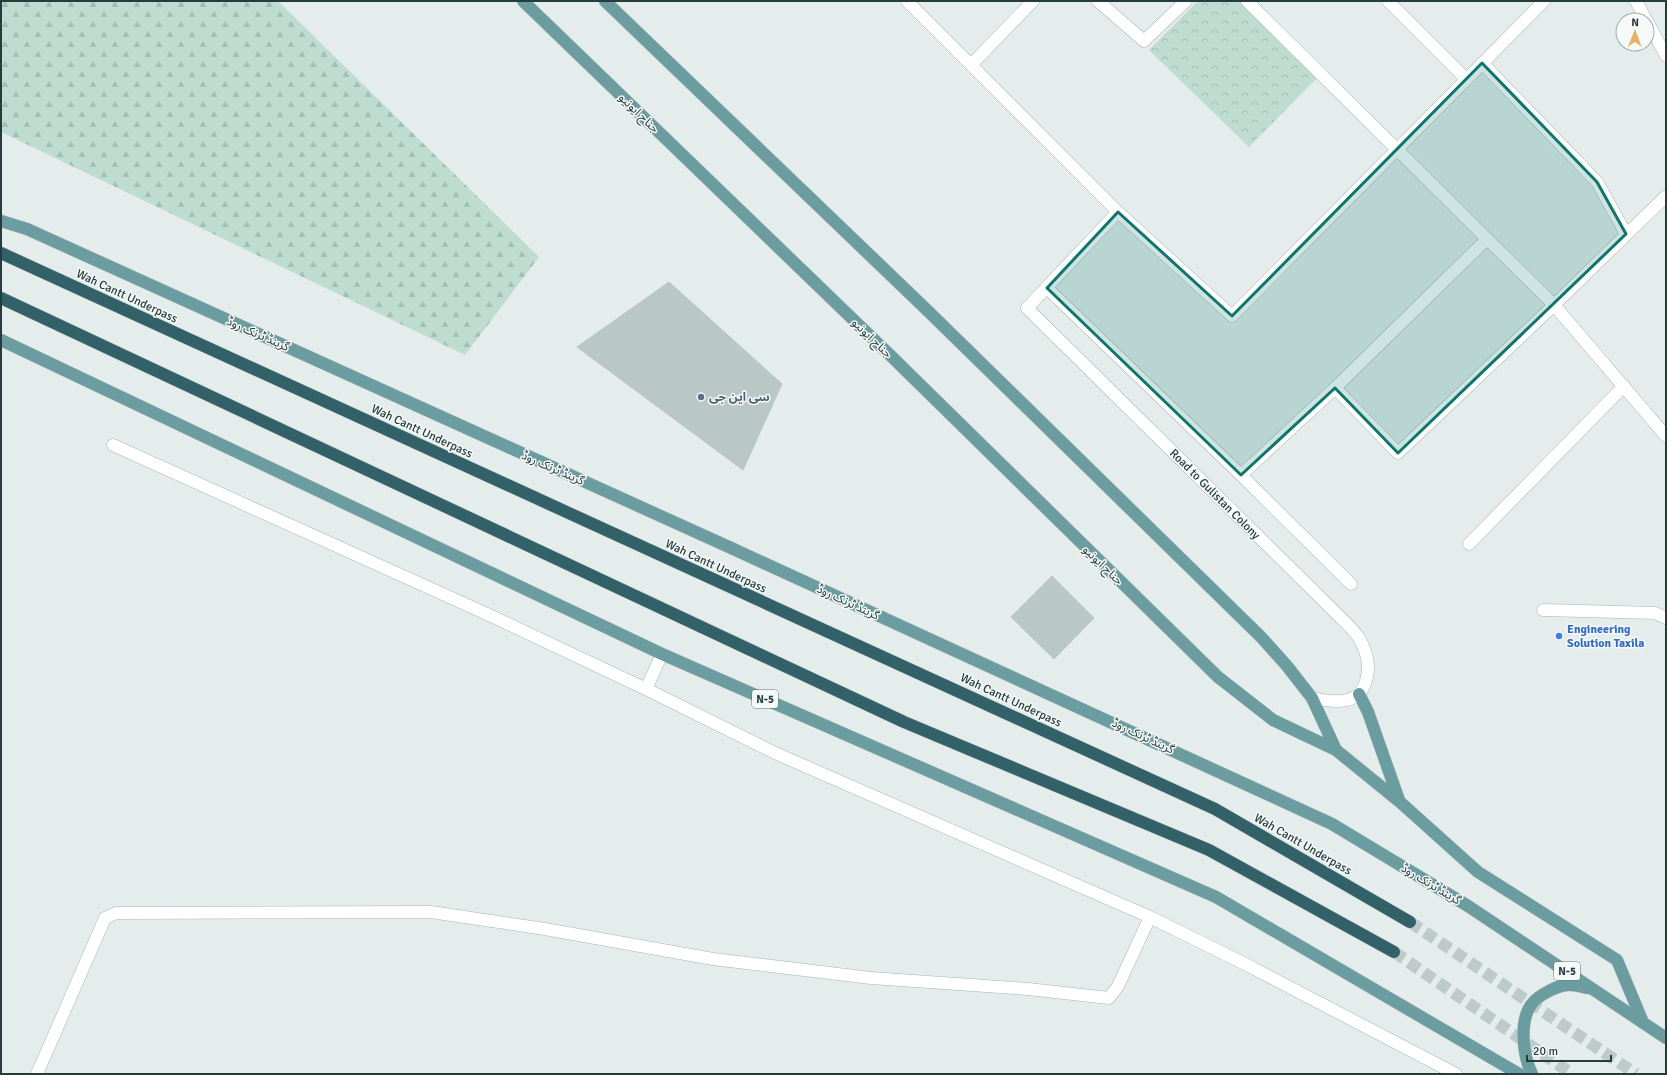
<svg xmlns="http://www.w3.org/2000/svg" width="1667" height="1075" font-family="Signika,'Noto Sans Arabic',sans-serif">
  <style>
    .forest { fill: url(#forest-firs) }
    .park { fill: url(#park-crowns) }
    .building { fill: #b9c7c6; stroke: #b7c6c5 }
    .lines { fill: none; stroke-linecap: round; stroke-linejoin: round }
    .highway-tunnel { stroke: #becac9; stroke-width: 12; stroke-dasharray: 12 6; stroke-linecap: butt }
    .lane-casing { stroke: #a7b4b4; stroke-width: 13 }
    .street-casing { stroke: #a7b4b4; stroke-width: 13 }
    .primary-casing { stroke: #c2c8c9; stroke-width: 13 }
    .highway-casing { stroke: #c2c8c9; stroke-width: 13 }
    .lane { stroke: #fff; stroke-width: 12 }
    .street { stroke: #fff; stroke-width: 12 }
    .primary { stroke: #6b9c9f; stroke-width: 12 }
    .highway { stroke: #326168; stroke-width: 12 }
    .marked { fill: #0f766e; fill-opacity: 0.2; stroke: #0f766e; stroke-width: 3; stroke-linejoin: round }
    .service-dot { fill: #5c6f8a; stroke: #f5f9f8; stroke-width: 1.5 }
    .shop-dot { fill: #3f7fe0; stroke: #f5f9f8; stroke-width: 1.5 }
    .labels { text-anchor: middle; stroke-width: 3; stroke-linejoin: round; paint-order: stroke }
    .shield { fill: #f5f9f8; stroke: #637575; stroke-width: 1 }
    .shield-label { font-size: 11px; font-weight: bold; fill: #243c3d }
    .street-label { font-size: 12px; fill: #243c3d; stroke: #f5f9f8 }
    .service-label { font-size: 12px; font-weight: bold; fill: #4e5e75; stroke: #f5f9f8; text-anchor: start }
    .shop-label { font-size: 12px; font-weight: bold; fill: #366cbe; stroke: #f5f9f8; text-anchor: start }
  </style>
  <defs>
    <pattern id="forest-firs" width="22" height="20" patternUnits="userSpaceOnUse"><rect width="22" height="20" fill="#bedcd0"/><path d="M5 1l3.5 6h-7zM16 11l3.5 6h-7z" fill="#a3beb4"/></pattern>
    <pattern id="park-crowns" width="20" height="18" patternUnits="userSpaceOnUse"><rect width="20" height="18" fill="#bedcd0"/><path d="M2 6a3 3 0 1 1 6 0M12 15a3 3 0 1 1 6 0" fill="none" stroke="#a3beb4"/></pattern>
  </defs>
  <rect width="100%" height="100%" fill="#e4edec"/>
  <path class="forest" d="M1 1H278L539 257 465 355 1 132Z"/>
  <path class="park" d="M1198 1H1246L1321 74 1249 147 1149 50Z"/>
  <path class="building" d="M669 282 782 384 743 470 577 347Z
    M1052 576 1094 618 1054 659 1011 617Z"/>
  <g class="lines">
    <path class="highway-tunnel" d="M1410 922 1636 1074
      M1394 952 1572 1074"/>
    <defs>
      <path id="lane" d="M113 445 487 614 646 689 775 753 1150 917 1245 964 1456 1074
        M646 689 662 654"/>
      <path id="street" d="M907 1 1118 212 1232 316 1544 1
        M1098 1 1144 41 1186 1
        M1247 1 1554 305 1666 436
        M1388 1 1466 79
        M1636 1 1646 20
        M1647 21 1666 56
        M1482 63 1597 182 1626 234
        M971 65 1033 1
        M1118 212 1027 308 1338 615C1345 622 1354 630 1359 638 1366 650 1370 663 1367 677 1361 706 1336 703 1312 698
        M1047 288 1241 475 1351 584
        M1335 388 1398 453 1554 305 1666 196
        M1241 475 1335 388 1487 239
        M1469 544 1624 386
        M1543 610 1655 613 1666 618
        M37 1074 105 918 116 913 431 912 545 929 713 959 871 978 1028 989 1109 998 1118 986 1150 917"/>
      <path id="primary" d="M523 1 892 357 1218 677 1273 720 1336 750 1400 802 1478 872 1617 960 1642 1020
        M605 1 929 312 1261 637 1287 666 1312 698 1336 750
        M1 221 27 229 729 547 1332 824 1468 906 1666 1038
        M1 340 662 654 1216 897 1519 1074
        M1359 694 1368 712 1399 800
        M1532 1074C1523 1056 1519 1022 1531 1005 1535 999 1543 994 1549 991 1562 984 1573 983 1587 988"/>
      <path id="highway" d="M1 253 1215 809 1410 922
        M1 298 904 722 1209 850 1394 952"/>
    </defs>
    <use href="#lane" class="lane-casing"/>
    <use href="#street" class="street-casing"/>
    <use href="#primary" class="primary-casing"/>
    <use href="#highway" class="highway-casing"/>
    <use href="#lane" class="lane"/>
    <use href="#street" class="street"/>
    <use href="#primary" class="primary"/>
    <use href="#highway" class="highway"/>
  </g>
  <path class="marked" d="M1482 63 1597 182 1626 234 1398 453 1335 388 1241 475 1047 288 1118 212 1232 316Z"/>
  <circle class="service-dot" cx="701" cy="397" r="4"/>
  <circle class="shop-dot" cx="1559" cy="636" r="4"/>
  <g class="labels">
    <g class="shield">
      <rect x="752" y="690" width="26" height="18" rx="3"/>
      <rect x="1554" y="962" width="26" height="18" rx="3"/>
    </g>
    <g class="shield-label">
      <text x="765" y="703">N-5</text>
      <text x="1567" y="975">N-5</text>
    </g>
    <g class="street-label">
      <text transform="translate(639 113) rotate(44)" y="4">جناح ایونیو</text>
      <text transform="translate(127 296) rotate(25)" y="4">Wah Cantt Underpass</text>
      <text transform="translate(258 334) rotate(24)" y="4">گرینڈ ٹرنک روڈ</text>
      <text transform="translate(872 338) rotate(44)" y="4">جناح ایونیو</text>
      <text transform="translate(422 431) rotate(25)" y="4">Wah Cantt Underpass</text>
      <text transform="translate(553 468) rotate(24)" y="4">گرینڈ ٹرنک روڈ</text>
      <text transform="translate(1215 494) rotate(45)" y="4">Road to Gulistan Colony</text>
      <text transform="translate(1103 565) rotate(44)" y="4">جناح ایونیو</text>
      <text transform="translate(716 566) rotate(25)" y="4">Wah Cantt Underpass</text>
      <text transform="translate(848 602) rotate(25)" y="4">گرینڈ ٹرنک روڈ</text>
      <text transform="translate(1011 700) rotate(25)" y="4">Wah Cantt Underpass</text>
      <text transform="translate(1143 736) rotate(25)" y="4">گرینڈ ٹرنک روڈ</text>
      <text transform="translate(1303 844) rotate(30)" y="4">Wah Cantt Underpass</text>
      <text transform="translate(1431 884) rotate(31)" y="4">گرینڈ ٹرنک روڈ</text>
    </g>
    <g class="service-label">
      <text x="709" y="401">سی این جی</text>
    </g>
    <g class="shop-label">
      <text x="1567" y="633">Engineering<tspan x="1567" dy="14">Solution Taxila</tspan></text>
    </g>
  </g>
  <rect width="1667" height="1075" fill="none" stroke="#243c3d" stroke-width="4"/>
  <g transform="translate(1635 32) rotate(1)"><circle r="19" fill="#f5f9f8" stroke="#a1adad"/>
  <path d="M0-3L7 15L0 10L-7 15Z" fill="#e9b165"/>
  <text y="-6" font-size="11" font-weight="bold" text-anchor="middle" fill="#243c3d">N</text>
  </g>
  <path d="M1527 1055v6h84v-6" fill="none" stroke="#243c3d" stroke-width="2"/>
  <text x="1533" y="1055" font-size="12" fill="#243c3d" stroke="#f5f9f8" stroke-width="3" paint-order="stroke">20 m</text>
</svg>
